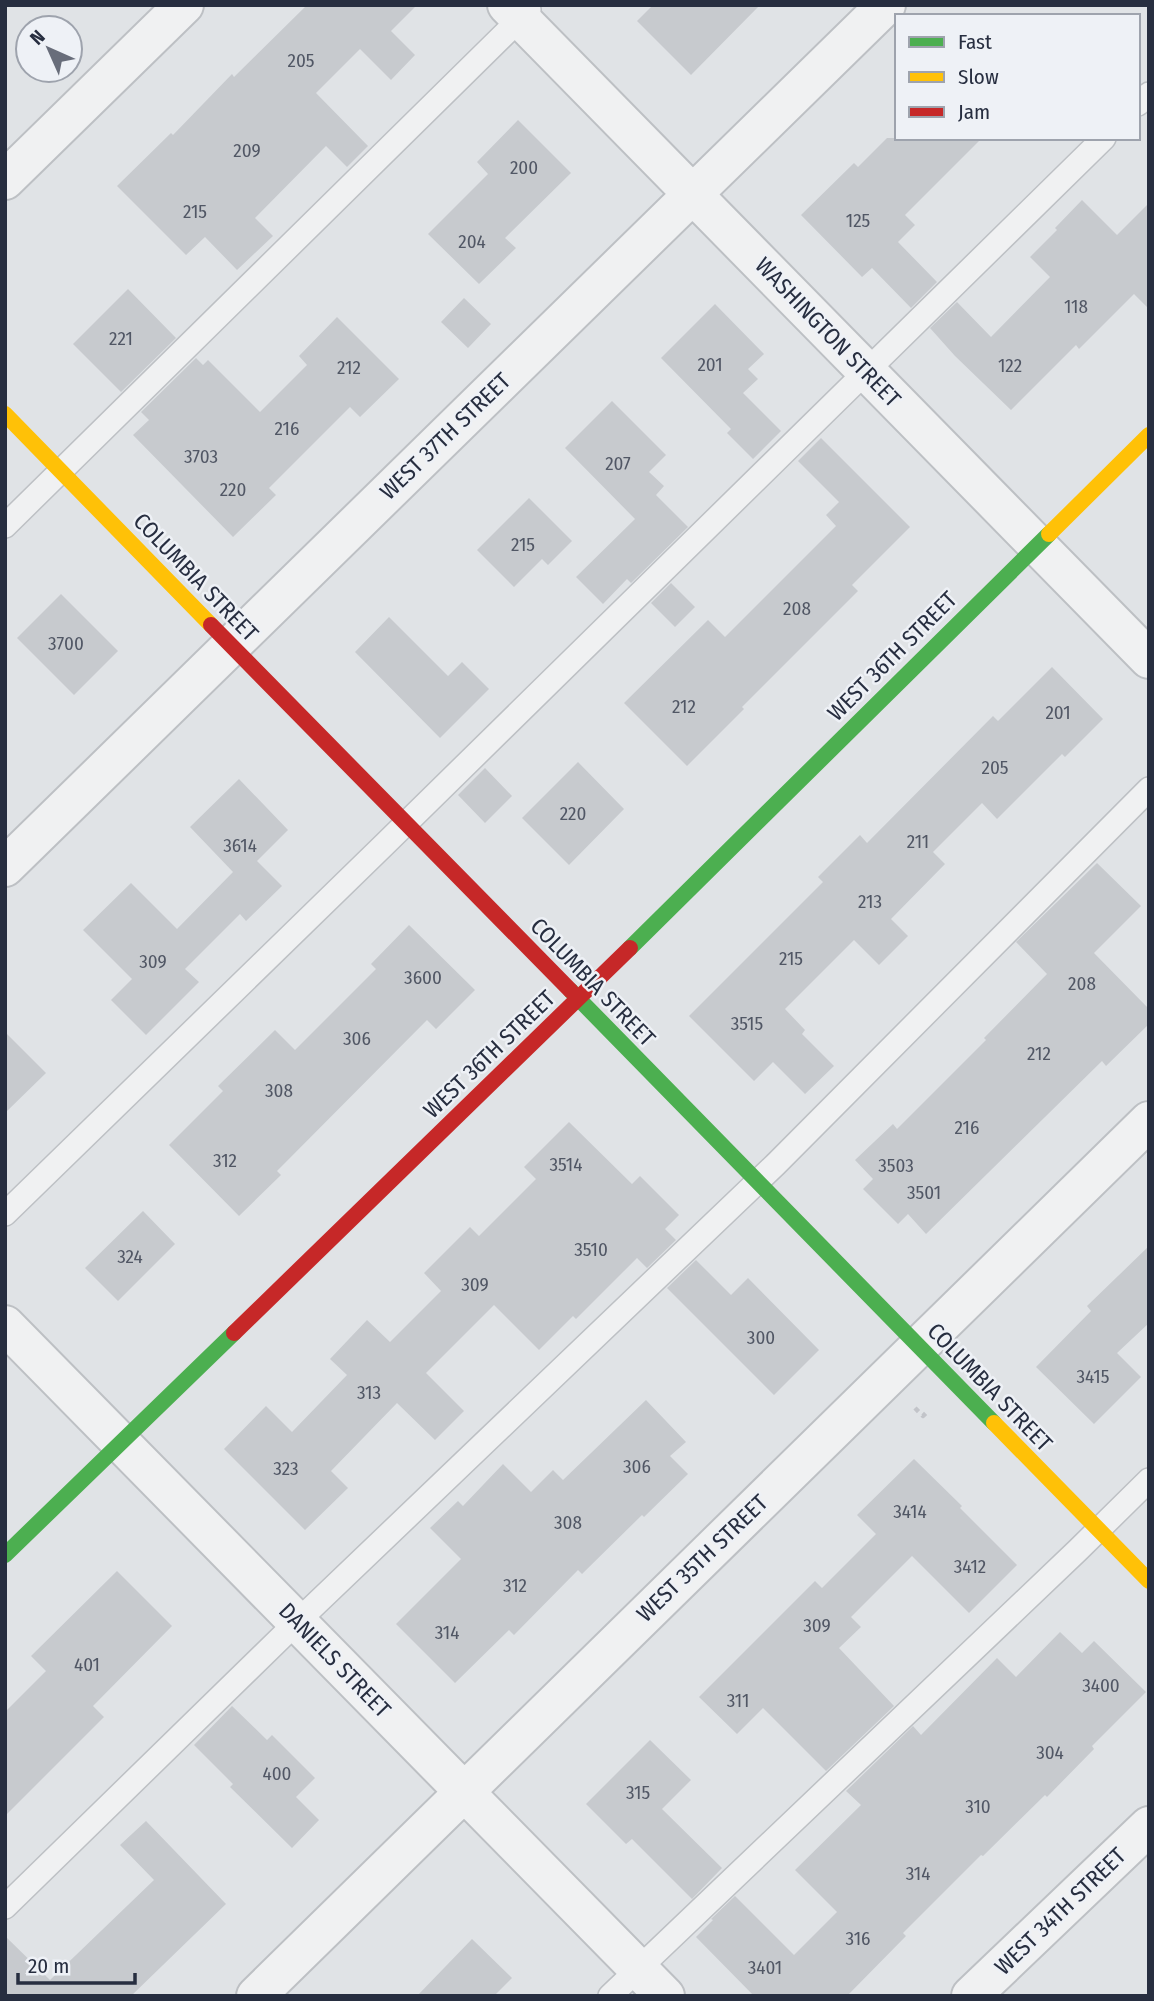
<svg xmlns="http://www.w3.org/2000/svg" width="1154" height="2001" font-family="'Fira Sans Condensed',sans-serif">
  <style>
    .building { fill: #c7cace }
    .lines { fill: none; stroke-linecap: round; stroke-linejoin: round }
    .lane-casing { stroke: #bdc0c4; stroke-width: 26 }
    .street-casing { stroke: #bdc0c4; stroke-width: 42 }
    .path { stroke: #c2c4c9; stroke-width: 4.5; stroke-dasharray: 5 5; stroke-linecap: butt }
    .lane { stroke: #f0f1f2; stroke-width: 23 }
    .street { stroke: #f0f1f2; stroke-width: 38 }
    .fast { stroke: #4caf50; stroke-width: 16 }
    .slow { stroke: #ffc107; stroke-width: 16 }
    .jam { stroke: #c62828; stroke-width: 16 }
    .labels { text-anchor: middle; stroke-width: 5; stroke-linejoin: round; paint-order: stroke }
    .number-label { font-size: 19px; fill: #515765 }
    .street-label { font-size: 23px; fill: #272e40; stroke: #eef1f6 }
  </style>
  <rect width="100%" height="100%" fill="#e0e3e6"/>
  <path class="building" d="M307 5H417L391 31 415 55 391 80 360 49 316 93 368 146 347 167 326 146 255 218 273 236 237 270 205 237 186 255 117 186 171 133 173 135 232 74 234 77Z
    M653 5H760L691 75 637 21Z
    M518 120 571 173 505 238 516 248 479 284 428 234 488 174 477 162Z
    M887 138H982L905 215 915 225 898 242 937 282 911 308 872 268 862 277 801 215 854 163 858 167Z
    M1082 200 1117 235 1149 203V309L1134 294 1079 349 1076 345 1011 410 955 356 930 328 957 302 991 337 1050 277 1030 257 1057 230 1055 228Z
    M128 289 176 338 121 392 73 344Z
    M464 298 491 324 468 348 441 322Z
    M715 304 764 354 748 369 758 379 743 393 781 431 753 459 727 433 731 429 661 358Z
    M337 317 399 379 360 417 350 407 269 488 276 495 233 537 133 435 149 420 141 412 196 358 203 365 208 360 260 412 307 365 299 356Z
    M612 401 666 455 649 472 664 486 656 495 688 527 631 583 627 579 603 604 576 577 635 519 565 448Z
    M821 438 910 527 852 585 858 591 742 707 744 709 687 766 624 703 708 620 725 637 836 526 826 515 839 502 798 461Z
    M529 498 572 541 548 565 542 559 514 587 477 550Z
    M671 583 695 607 675 627 651 603Z
    M61 594 118 651 74 695 17 638Z
    M389 617 448 676 462 662 489 689 440 738 355 652Z
    M1052 667 1103 719 1065 757 1062 754 997 819 982 803 933 852 945 864 891 919 908 936 879 965 854 940 785 1009 805 1030 802 1034 834 1066 805 1094 773 1062 754 1081 689 1016 823 882 818 877 860 835 867 843 993 716 998 721Z
    M578 762 624 809 569 865 522 818Z
    M485 768 512 796 485 823 458 795Z
    M239 779 288 830 257 861 282 886 246 921 240 914 185 969 199 982 146 1035 111 1000 132 979 83 930 131 883 177 929 233 872 190 827Z
    M1097 863 1141 906 1094 953 1149 1009V1024L1106 1066 1102 1061 926 1234 908 1214 898 1224 863 1189 873 1179 855 1160 893 1124 897 1129 986 1040 984 1038 1047 974 1016 942Z
    M409 925 475 990 436 1029 427 1020 277 1171 281 1175 239 1216 169 1145 223 1091 218 1086 275 1030 295 1050 376 969 371 964Z
    M5 1032 46 1073 5 1113Z
    M569 1122 632 1184 640 1176 679 1215 665 1229 676 1240 647 1268 637 1258 576 1319 573 1316 539 1350 494 1305 426 1373 464 1411 435 1440 397 1403 331 1471 348 1488 305 1530 224 1449 266 1406 292 1432 347 1375 330 1359 367 1320 390 1342 441 1291 424 1273 470 1227 479 1236 536 1179 524 1167Z
    M143 1211 175 1244 118 1301 85 1268Z
    M1149 1246V1323L1117 1353 1141 1377 1094 1424 1036 1367 1091 1311 1087 1306Z
    M696 1260 731 1295 748 1278 819 1350 774 1395 667 1288Z
    M646 1400 686 1442 670 1456 688 1474 644 1517 642 1515 582 1574 578 1570 514 1635 509 1630 455 1683 396 1624 461 1559 430 1528 458 1501 463 1506 503 1464 531 1492 553 1470 563 1480Z
    M914 1459 962 1506 960 1508 1017 1565 969 1613 912 1556 851 1617 861 1627 839 1648 894 1706 826 1771 763 1708 737 1734 699 1697 815 1581 822 1588 876 1534 857 1515Z
    M117 1571 172 1626 93 1706 104 1717 5 1816V1712L46 1671 31 1656Z
    M1060 1632 1082 1653 1094 1641 1146 1692 1092 1746 1094 1749 1047 1797 1045 1795 983 1856 981 1855 903 1933 906 1936 847 1996H754L696 1937 713 1920 711 1919 735 1896 794 1955 837 1912 795 1870 861 1805 846 1791 913 1726 921 1735 997 1658 1016 1677Z
    M232 1706 267 1740 272 1735 315 1778 296 1797 319 1820 292 1848 230 1787 233 1784 194 1745Z
    M650 1740 691 1780 662 1809 722 1868 692 1899 632 1839 626 1844 586 1804Z
    M146 1821 226 1904 131 1996H5V1936L50 1980 154 1880 120 1845Z
    M472 1939 512 1978 494 1996H417Z"/>
  <g class="lines">
    <defs>
      <path id="lane" d="M1138 104 1149 94
        M5 526 529 10
        M5 1214 386 843 1104 138
        M5 1907 297 1622 776 1164 1149 789
        M610 1996 1078 1550 1149 1480"/>
      <path id="street" d="M507 5 1149 659
        M5 180 184 5
        M5 867 886 5
        M5 1325 665 1996
        M256 1996 1149 1121
        M971 1996 1149 1826"/>
    </defs>
    <use href="#lane" class="lane-casing"/>
    <use href="#street" class="street-casing"/>
    <path class="path" d="M915 1408 923 1416 929 1410"/>
    <use href="#lane" class="lane"/>
    <use href="#street" class="street"/>
    <path class="fast" d="M630 948 1049 534
      M571 991 994 1423
      M5 1555 234 1333"/>
    <path class="slow" d="M5 414 211 625
      M1049 534 1149 435
      M994 1423 1149 1581"/>
    <path class="jam" d="M211 625 571 991
      M234 1333 630 948"/>
  </g>
  <g class="labels">
    <g class="number-label">
      <text x="301" y="67">205</text>
      <text x="247" y="157">209</text>
      <text x="524" y="174">200</text>
      <text x="195" y="218">215</text>
      <text x="858" y="227">125</text>
      <text x="472" y="248">204</text>
      <text x="1076" y="313">118</text>
      <text x="121" y="345">221</text>
      <text x="710" y="371">201</text>
      <text x="1010" y="372">122</text>
      <text x="349" y="374">212</text>
      <text x="287" y="435">216</text>
      <text x="201" y="463">3703</text>
      <text x="618" y="470">207</text>
      <text x="233" y="496">220</text>
      <text x="523" y="551">215</text>
      <text x="797" y="615">208</text>
      <text x="66" y="650">3700</text>
      <text x="684" y="713">212</text>
      <text x="1058" y="719">201</text>
      <text x="995" y="774">205</text>
      <text x="573" y="820">220</text>
      <text x="918" y="848">211</text>
      <text x="240" y="852">3614</text>
      <text x="870" y="908">213</text>
      <text x="791" y="965">215</text>
      <text x="153" y="968">309</text>
      <text x="423" y="984">3600</text>
      <text x="1082" y="990">208</text>
      <text x="747" y="1030">3515</text>
      <text x="357" y="1045">306</text>
      <text x="1039" y="1060">212</text>
      <text x="279" y="1097">308</text>
      <text x="967" y="1134">216</text>
      <text x="225" y="1167">312</text>
      <text x="566" y="1171">3514</text>
      <text x="896" y="1172">3503</text>
      <text x="924" y="1199">3501</text>
      <text x="591" y="1256">3510</text>
      <text x="130" y="1263">324</text>
      <text x="475" y="1291">309</text>
      <text x="761" y="1344">300</text>
      <text x="1093" y="1383">3415</text>
      <text x="369" y="1399">313</text>
      <text x="637" y="1473">306</text>
      <text x="286" y="1475">323</text>
      <text x="910" y="1518">3414</text>
      <text x="568" y="1529">308</text>
      <text x="970" y="1573">3412</text>
      <text x="515" y="1592">312</text>
      <text x="817" y="1632">309</text>
      <text x="447" y="1639">314</text>
      <text x="87" y="1671">401</text>
      <text x="1101" y="1692">3400</text>
      <text x="738" y="1707">311</text>
      <text x="1050" y="1759">304</text>
      <text x="277" y="1780">400</text>
      <text x="638" y="1799">315</text>
      <text x="978" y="1813">310</text>
      <text x="918" y="1880">314</text>
      <text x="858" y="1945">316</text>
      <text x="765" y="1974">3401</text>
    </g>
    <g class="street-label">
      <text transform="translate(828 332) rotate(46)" y="8">WASHINGTON STREET</text>
      <text transform="translate(445 436) rotate(-44)" y="8">WEST 37TH STREET</text>
      <text transform="translate(196 577) rotate(46)" y="8">COLUMBIA STREET</text>
      <text transform="translate(892 656) rotate(-45)" y="8">WEST 36TH STREET</text>
      <text transform="translate(593 982) rotate(46)" y="8">COLUMBIA STREET</text>
      <text transform="translate(489 1054) rotate(-44)" y="8">WEST 36TH STREET</text>
      <text transform="translate(990 1387) rotate(46)" y="8">COLUMBIA STREET</text>
      <text transform="translate(702 1558) rotate(-44)" y="8">WEST 35TH STREET</text>
      <text transform="translate(335 1660) rotate(46)" y="8">DANIELS STREET</text>
      <text transform="translate(1060 1911) rotate(-44)" y="8">WEST 34TH STREET</text>
    </g>
  </g>
  <rect width="1154" height="2001" fill="none" stroke="#272e40" stroke-width="14"/>
  <rect x="895" y="14" width="245" height="126" fill="#eef1f6" stroke="#9ea3ad" stroke-width="2"/>
  <rect x="909" y="37" width="35" height="10" fill="#4caf50" stroke="#9ea3ad" stroke-width="2"/>
  <text x="958" y="49" font-size="21" fill="#272e40">Fast</text>
  <rect x="909" y="72" width="35" height="10" fill="#ffc107" stroke="#9ea3ad" stroke-width="2"/>
  <text x="958" y="84" font-size="21" fill="#272e40">Slow</text>
  <rect x="909" y="107" width="35" height="10" fill="#c62828" stroke="#9ea3ad" stroke-width="2"/>
  <text x="958" y="119" font-size="21" fill="#272e40">Jam</text>
  <g transform="translate(49 49) rotate(315)"><circle r="33" fill="#eef1f6" stroke="#9ea3ad" stroke-width="2"/>
  <path d="M0-5L12 26L0 18L-12 26Z" fill="#686d7a"/>
  <text y="-10" font-size="19" font-weight="bold" text-anchor="middle" fill="#272e40">N</text>
  </g>
  <path d="M18 1973v10h117v-10" fill="none" stroke="#272e40" stroke-width="3.5"/>
  <text x="28" y="1973" font-size="21" fill="#272e40" stroke="#eef1f6" stroke-width="5" paint-order="stroke">20 m</text>
</svg>
